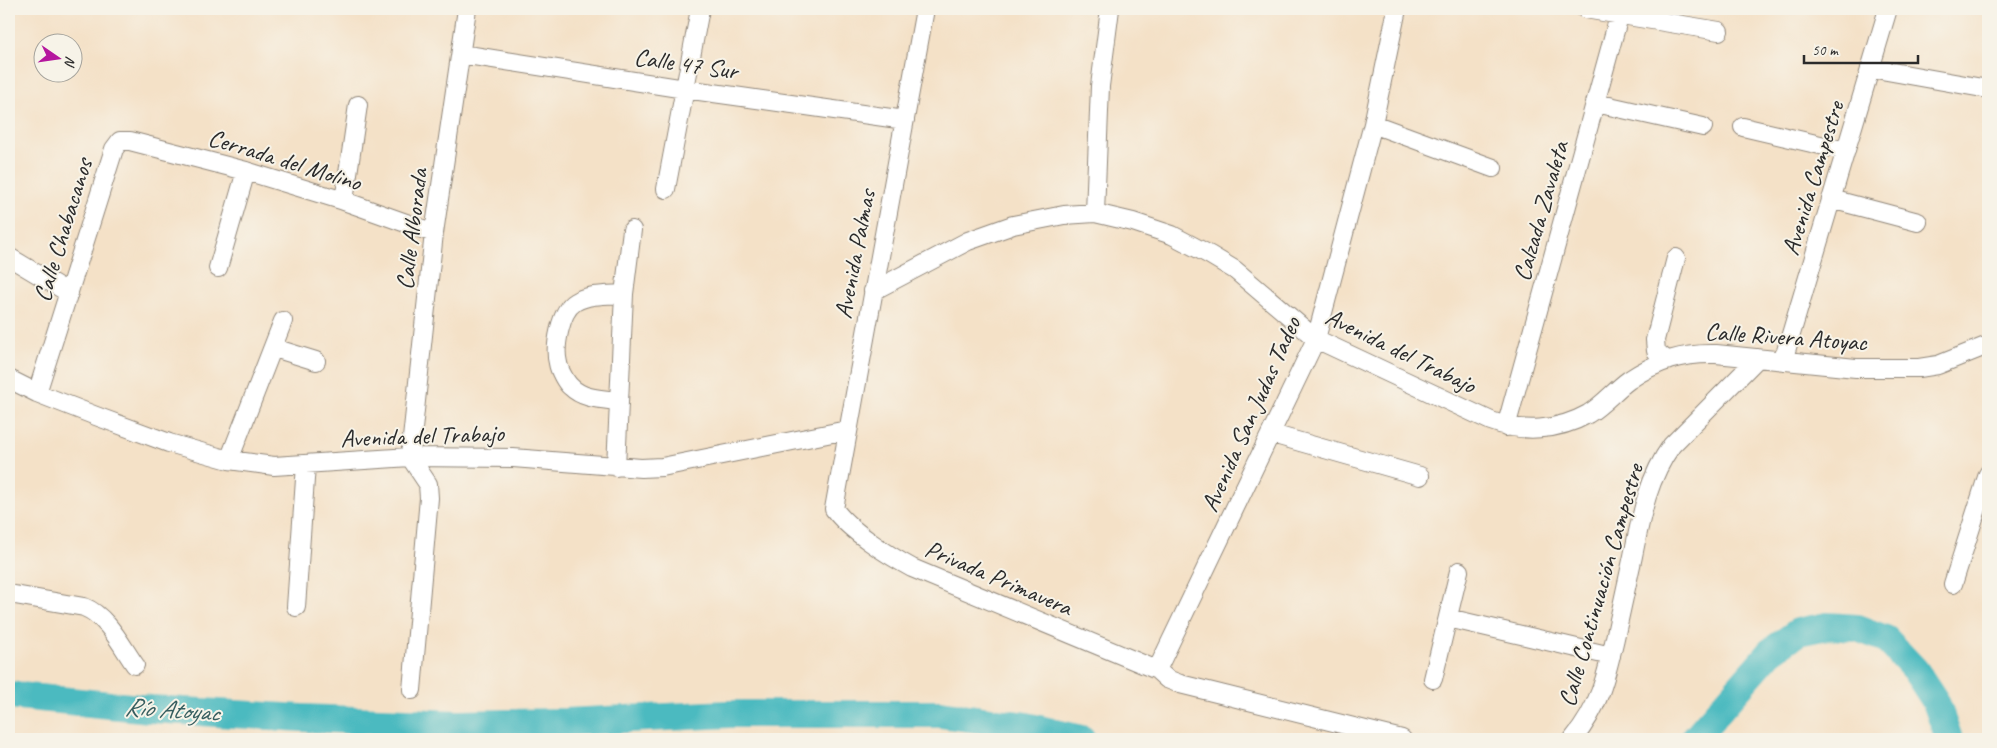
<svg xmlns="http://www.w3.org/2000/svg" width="1997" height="748" font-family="Caveat,sans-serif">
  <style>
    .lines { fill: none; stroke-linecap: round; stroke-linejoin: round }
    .river { stroke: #4bbac0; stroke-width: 28 }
    .minor-casing { stroke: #908679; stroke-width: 20 }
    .minor { stroke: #fff; stroke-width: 18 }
    .labels { text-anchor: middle; stroke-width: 4; stroke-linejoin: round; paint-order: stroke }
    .street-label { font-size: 25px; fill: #2b2b2b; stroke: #f7f3e8 }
    .water-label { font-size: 26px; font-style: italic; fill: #365d5f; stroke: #f7f3e8 }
  </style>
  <rect width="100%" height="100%" fill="#f7f3e8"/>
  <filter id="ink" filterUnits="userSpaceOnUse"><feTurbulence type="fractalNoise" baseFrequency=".02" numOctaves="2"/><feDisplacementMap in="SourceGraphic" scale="10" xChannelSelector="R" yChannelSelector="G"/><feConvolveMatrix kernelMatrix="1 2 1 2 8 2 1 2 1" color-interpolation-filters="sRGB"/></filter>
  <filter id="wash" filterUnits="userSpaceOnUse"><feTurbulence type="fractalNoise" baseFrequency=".0096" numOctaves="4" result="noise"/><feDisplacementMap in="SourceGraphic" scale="20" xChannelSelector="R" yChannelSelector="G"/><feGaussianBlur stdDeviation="1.12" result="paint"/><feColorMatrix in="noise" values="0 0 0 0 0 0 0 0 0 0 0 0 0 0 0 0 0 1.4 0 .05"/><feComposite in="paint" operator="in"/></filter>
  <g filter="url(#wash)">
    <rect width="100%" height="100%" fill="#f4e1c7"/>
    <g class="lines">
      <path class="river" d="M9 695 150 709 302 718 458 724 565 722 729 714H940L1027 726 1082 739
        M1694 739 1770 652 1798 632 1827 626 1857 628 1886 639 1915 670 1936 702 1949 739"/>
    </g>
  </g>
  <g filter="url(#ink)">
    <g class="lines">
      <defs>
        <path id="minor" d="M925 9 834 509C850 531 888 555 912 568L1157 670
          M1397 9 1373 124 1316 339 1157 670 1167 679 1180 684 1402 739
          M1585 9 1719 31
          M461 54 685 89 905 120
          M1870 68 1988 89
          M1596 103 1703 127
          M1373 124 1493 168
          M1743 127 1846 151
          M666 189 700 9
          M1831 199 1918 222
          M344 201 358 105
          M1095 213 1100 86 1110 9
          M9 257 69 293
          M218 268 246 171
          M873 291 968 241 1013 225 1064 215 1095 213 1133 222 1172 235 1210 255 1235 270 1316 339 1491 421C1522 433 1558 431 1588 414 1603 405 1615 390 1629 380 1657 361 1683 353 1716 354L1856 368H1919L1938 365 1988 345
          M274 348 316 361
          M1667 361 1656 351 1655 340 1676 258
          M1783 361 1888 9
          M9 379 37 393 96 416 169 443 229 460 274 466 410 457 513 458 641 468 662 467 847 430
          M37 393 114 149 120 141H130L246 171 344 201 434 233
          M618 401C601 399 583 399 571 387 566 383 559 370 558 363 554 348 560 311 575 302 589 294 608 295 624 294
          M1506 427 1621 9
          M1272 434 1420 476
          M229 460 283 321
          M616 467 624 294 632 230
          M1953 584 1988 474
          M9 594 84 607C107 616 121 645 135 665
          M296 607 306 465
          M1448 618 1611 656
          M1433 679 1459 571
          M412 690 429 498 428 484 410 457 434 233 467 9
          M1573 739C1599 708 1606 677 1615 638 1621 611 1627 583 1633 556 1641 516 1648 478 1672 445L1758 358"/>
      </defs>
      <use href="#minor" class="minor-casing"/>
      <use href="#minor" class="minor"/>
    </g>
  </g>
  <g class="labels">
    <g class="street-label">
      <text transform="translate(686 63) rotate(8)" y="9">Calle 47 Sur</text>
      <text transform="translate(285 159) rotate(17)" y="9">Cerrada del Molino</text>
      <text transform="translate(1812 178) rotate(-73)" y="9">Avenida Campestre</text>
      <text transform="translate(1540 211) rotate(-74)" y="9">Calzada Zavaleta</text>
      <text transform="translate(411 229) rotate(-83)" y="9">Calle Alborada</text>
      <text transform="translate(62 230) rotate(-73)" y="9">Calle Chabacanos</text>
      <text transform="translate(854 254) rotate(-79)" y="9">Avenida Palmas</text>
      <text transform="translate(1786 336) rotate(4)" y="9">Calle Rivera Atoyac</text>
      <text transform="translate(1401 350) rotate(26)" y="9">Avenida del Trabajo</text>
      <text transform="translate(1250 414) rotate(-66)" y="9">Avenida San Judas Tadeo</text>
      <text transform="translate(422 435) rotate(-2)" y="9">Avenida del Trabajo</text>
      <text transform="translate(999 577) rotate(23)" y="9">Privada Primavera</text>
      <text transform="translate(1600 585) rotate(-74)" y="9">Calle Continuación Campestre</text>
    </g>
    <g class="water-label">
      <text transform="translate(172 709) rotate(4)" y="9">Río Atoyac</text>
    </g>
  </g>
  <rect width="1997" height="748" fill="none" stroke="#f7f3e8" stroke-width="30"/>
  <g transform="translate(58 58) rotate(103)"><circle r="24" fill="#f7f3e8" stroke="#a5a39c"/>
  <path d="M0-4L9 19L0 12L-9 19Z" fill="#b5179e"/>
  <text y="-8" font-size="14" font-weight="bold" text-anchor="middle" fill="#2b2b2b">N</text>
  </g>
  <path d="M1804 55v8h114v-8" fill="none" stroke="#2b2b2b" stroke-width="2.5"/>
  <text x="1812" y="55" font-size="15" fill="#2b2b2b" stroke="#f7f3e8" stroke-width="4" paint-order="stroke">50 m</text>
</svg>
